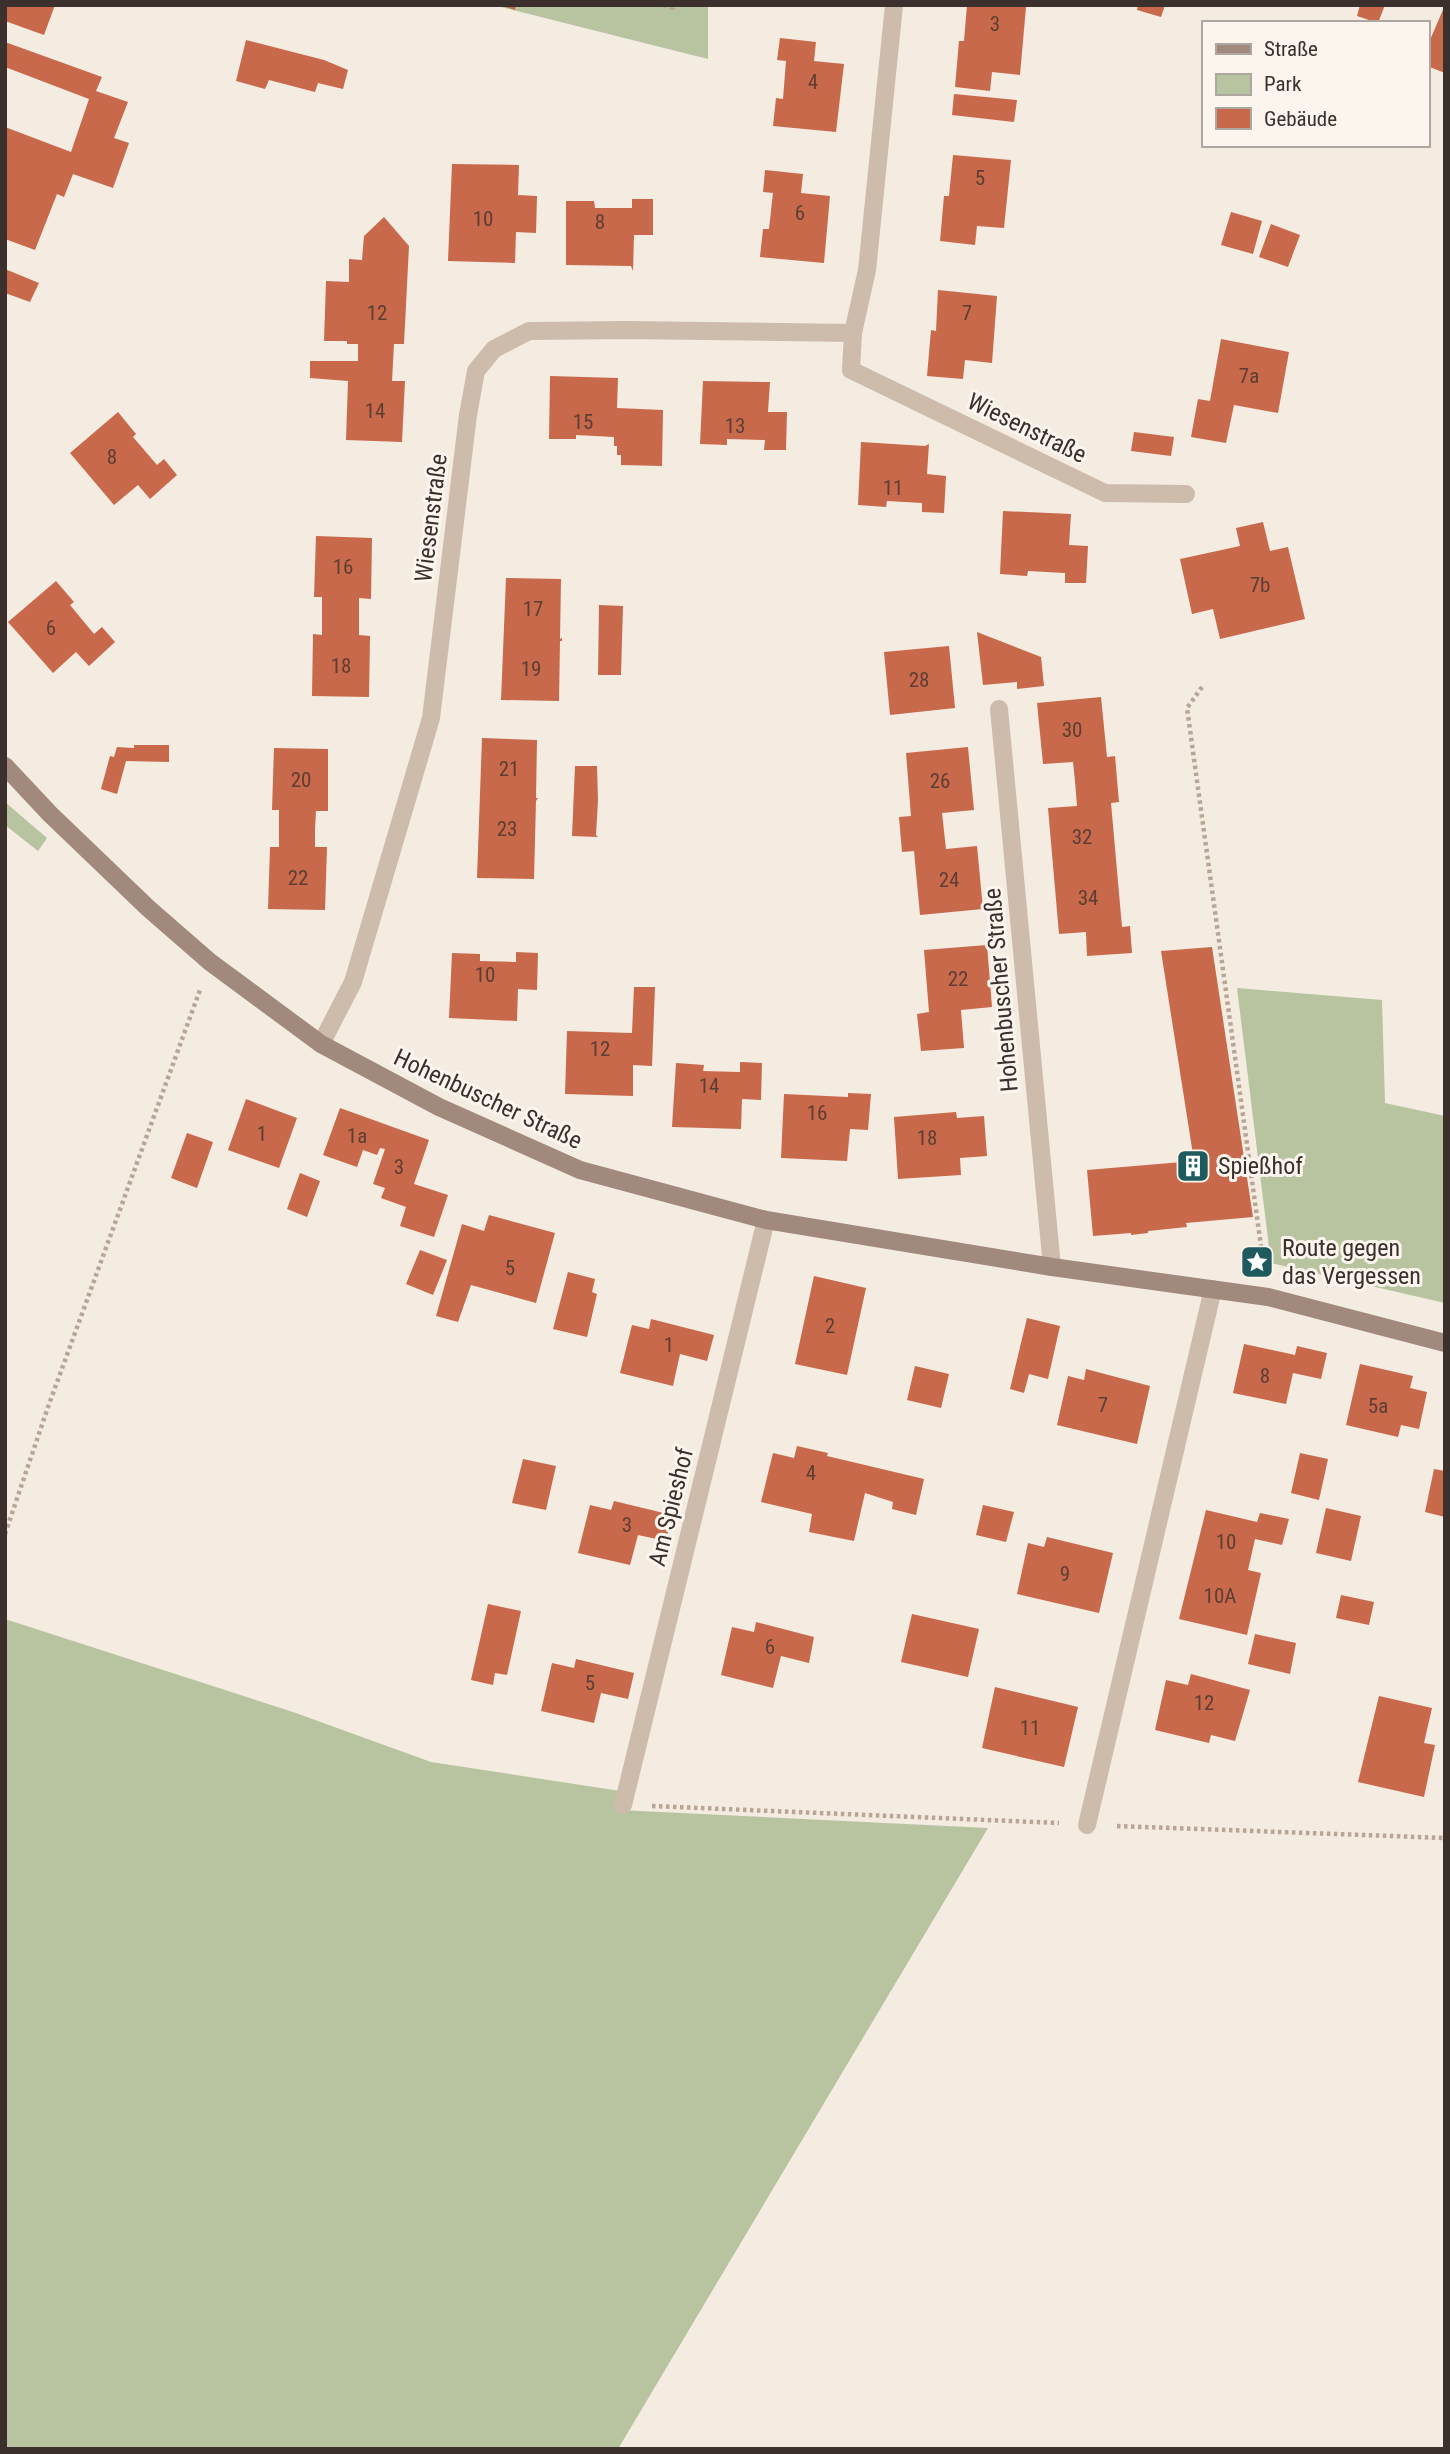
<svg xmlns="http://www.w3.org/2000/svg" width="1450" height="2454" font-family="'Roboto Condensed',sans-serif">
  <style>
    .green { fill: #b8c4a0 }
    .building { fill: #c8694b }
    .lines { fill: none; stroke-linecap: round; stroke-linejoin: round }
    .path { stroke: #b9a596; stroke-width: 4.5; stroke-dasharray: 3.5 3.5; stroke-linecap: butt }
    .street { stroke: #cdbbac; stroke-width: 18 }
    .secondary { stroke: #a18a7d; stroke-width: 18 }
    .labels { text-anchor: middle; stroke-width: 6; stroke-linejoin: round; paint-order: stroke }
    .number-label { font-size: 21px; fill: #5e3e33 }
    .street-label { font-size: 24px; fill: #3b302b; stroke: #fbf5ee }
    .poi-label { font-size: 24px; fill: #3b302b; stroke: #fbf5ee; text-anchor: start }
  </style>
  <rect width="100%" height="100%" fill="#f4ebe1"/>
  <path class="green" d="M493 5H708V59Z
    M5 802 47 838 38 851 5 825Z
    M1237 988 1382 1000 1385 1103 1445 1116V1303L1271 1263Z
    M5 1619 293 1712 431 1762 620 1791 619 1810 988 1828 618 2449H5Z"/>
  <path class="building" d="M5 5H55L44 35 5 21Z
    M499 5H516L515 10Z
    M967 5 1026 7 1020 75 992 72 990 91 955 87 959 41H964Z
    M1138 5H1165L1161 17 1137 10Z
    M1360 5H1385L1378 23 1357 16Z
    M1445 5V73L1427 66V47Z
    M780 38 816 42 814 61 844 64 836 132 773 126 776 98 783 99 786 61 777 60Z
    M246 40 324 60 348 70 343 89 318 83 315 92 269 80 265 89 236 81Z
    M5 42 102 77 96 91 128 102 114 138 129 143 113 188 73 174 64 197 57 194 35 250 5 239V127L71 152 89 99 5 67Z
    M954 94 1017 100 1014 122 952 115Z
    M953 155 1011 160 1004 228 977 226 975 245 940 241 944 196H949Z
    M452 164 519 165 518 195 537 196 536 233 516 232 515 263 448 261Z
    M765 170 803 174 801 193 830 196 824 263 760 257 763 229H769L773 193 763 192Z
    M632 199H653V235H634L633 271 631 266 566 265V201H594L595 208H632Z
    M1231 212 1262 221 1253 254 1221 245Z
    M384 217 409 246 404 344H394L392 381H405L402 442 346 440 348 381 310 378V361H358V344H347V341H324L326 281 349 282V259L362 260 364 236Z
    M1271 224 1300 235 1288 267 1259 257Z
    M5 269 39 283 30 302 5 293Z
    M938 290 997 296 992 363 965 360 963 379 927 376 931 330 936 331Z
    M1221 339 1289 352 1278 413 1234 405 1226 443 1191 437 1198 399 1210 401Z
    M550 376 618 378 617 408 663 410 662 466 621 465V455H617V446H614V437L576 435V439H549Z
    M703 381 770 382 768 412H787L786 450H764L765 440 727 439V445L700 444Z
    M118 412 136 434 133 437 157 465 164 459 177 475 150 499 138 485 114 505 70 453Z
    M1134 432 1174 437 1171 456 1131 451Z
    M861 442 925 446 929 444 927 474 946 476 944 513 922 512V503L887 501 886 507 858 505Z
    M1003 511 1071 514 1069 545 1088 546 1086 583H1065V573L1028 571 1027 576 1000 574Z
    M1263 522 1270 551 1288 547 1305 619 1220 639 1213 609 1192 614 1180 559 1240 546 1236 528Z
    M316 536 372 538 371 599 359 598V635L370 636 369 697 312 696 313 634 322 635V597H314Z
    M506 578 561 579 560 639 562 638V641H560L559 701 501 700Z
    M56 581 74 602 70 605 94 634 102 627 115 642 89 666 76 652 53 673 8 622Z
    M599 605 623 606 621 675H598Z
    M977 632 1041 657 1044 686 1017 689V682L983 685Z
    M949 646 955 708 890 715 884 652Z
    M1101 697 1107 757 1115 756 1119 802 1111 803 1122 927 1130 926 1132 953 1087 956 1086 932 1059 934 1048 808 1077 806 1075 781 1073 762 1043 764 1037 703Z
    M482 738 537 740 536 798H538L536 801 534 879 477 878Z
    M134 745H169V762L126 761 117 794 101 789 110 756 114 757 117 747 134 748Z
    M968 747 974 810 942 813 946 849 977 846 983 909 920 915 914 851 902 852 899 817 911 816 906 753Z
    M274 748 328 749V811H316L315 829V847H327L325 910 268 909 270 847H279V810H272Z
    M575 766H597L598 800 596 835 598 837 572 836Z
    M987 945 992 1007 961 1010 964 1048 921 1051 917 1014 929 1012 924 950Z
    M1212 947 1253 1217 1186 1223 1187 1227 1148 1231V1233L1131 1235V1233L1093 1236 1087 1170 1194 1161 1161 951Z
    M516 952 538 953 537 990 518 989 517 1021 449 1018 452 953 480 954V961L516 962Z
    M634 987H655L652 1066 633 1065V1096L565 1094 567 1031 632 1033Z
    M740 1062 762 1063 761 1100 742 1099 741 1129 672 1127 676 1063 704 1065 703 1071 740 1072Z
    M848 1093 871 1094 868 1130 850 1129 847 1161 781 1158 784 1094 848 1097Z
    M246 1099 297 1118 279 1168 228 1150Z
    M340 1108 429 1140 414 1184 448 1195 434 1237 400 1226 406 1207 381 1198 385 1188 373 1184 385 1149 380 1148 377 1155 363 1150 357 1167 323 1155Z
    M956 1112 957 1118 984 1116 987 1156 960 1158 961 1175 898 1179 894 1117Z
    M187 1133 213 1142 197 1188 171 1178Z
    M300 1173 320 1181 307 1217 287 1209Z
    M489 1215 555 1233 536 1303 471 1285 458 1322 436 1316 462 1224 484 1231Z
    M420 1250 447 1260 433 1295 406 1284Z
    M568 1272 595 1279 592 1292 597 1294 587 1337 553 1329Z
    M814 1276 866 1288 847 1375 795 1364Z
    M1027 1318 1060 1326 1048 1379 1029 1374 1024 1393 1010 1389Z
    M651 1319 714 1335 707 1361 680 1354 673 1386 620 1373 632 1325 649 1329Z
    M1244 1344 1295 1355 1297 1346 1327 1353 1321 1379 1293 1373 1286 1404 1233 1393Z
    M1360 1364 1413 1376 1410 1388 1427 1392 1419 1429 1401 1425 1398 1437 1346 1425Z
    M915 1366 949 1374 941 1408 907 1400Z
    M1086 1369 1150 1386 1137 1444 1057 1425 1068 1376 1084 1380Z
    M797 1446 828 1453 827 1456 924 1479 916 1515 892 1509 893 1502 865 1493 854 1541 809 1532 812 1514 761 1502 773 1453 794 1458Z
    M1300 1453 1328 1459 1319 1500 1291 1493Z
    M523 1459 556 1466 546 1510 512 1503Z
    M1434 1469 1445 1471V1517L1425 1512Z
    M614 1501 672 1515 666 1541 638 1535 630 1565 578 1553 590 1505 611 1510Z
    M983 1505 1014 1512 1006 1542 976 1535Z
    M1326 1508 1361 1516 1351 1561 1316 1553Z
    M1206 1510 1257 1522 1260 1513 1289 1519 1282 1545 1255 1539 1248 1570 1261 1573 1247 1635 1179 1619Z
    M1047 1537 1113 1553 1099 1613 1017 1594 1028 1543 1044 1547Z
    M1341 1595 1374 1602 1369 1625 1336 1618Z
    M488 1604 521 1611 507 1675 495 1673 493 1685 471 1680Z
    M912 1614 979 1629 968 1677 901 1662Z
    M756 1622 814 1637 809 1663 781 1656 773 1688 721 1675 732 1627 754 1632Z
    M1255 1634 1296 1643 1290 1674 1248 1664Z
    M576 1659 634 1673 628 1699 601 1693 594 1723 541 1711 552 1663 574 1668Z
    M1191 1674 1250 1690 1235 1741 1211 1735 1209 1743 1155 1730 1166 1680 1188 1685Z
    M995 1687 1078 1707 1064 1767 982 1748Z
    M1379 1696 1432 1708 1424 1743 1435 1745 1424 1797 1358 1782Z"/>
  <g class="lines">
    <path class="path" d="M663 5 673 8V5
      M1202 687 1187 708 1264 1268
      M5 1534 48 1407 200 990
      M652 1806 1059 1823
      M1117 1826 1445 1838"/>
    <path class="street" d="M894 5 867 270 853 333 851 370 1105 493 1186 494
      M999 709 1052 1267
      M321 1044 353 982 431 718 468 415 476 371 494 349 529 331 627 330 853 333
      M623 1805 766 1220
      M1087 1825 1213 1289"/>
    <path class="secondary" d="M5 766 50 814 148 908 210 962 321 1044 439 1107 580 1170 766 1220 1052 1267 1268 1297 1445 1343"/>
  </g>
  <defs>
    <symbol id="building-square" viewBox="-11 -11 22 22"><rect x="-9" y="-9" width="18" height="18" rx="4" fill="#1f5a5e" stroke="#fbf5ee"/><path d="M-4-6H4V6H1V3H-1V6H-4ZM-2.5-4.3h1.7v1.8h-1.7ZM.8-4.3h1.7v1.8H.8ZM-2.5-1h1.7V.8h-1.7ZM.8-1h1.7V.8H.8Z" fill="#fff"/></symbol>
    <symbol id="sight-square" viewBox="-11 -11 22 22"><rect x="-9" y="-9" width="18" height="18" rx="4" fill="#1f5a5e" stroke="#fbf5ee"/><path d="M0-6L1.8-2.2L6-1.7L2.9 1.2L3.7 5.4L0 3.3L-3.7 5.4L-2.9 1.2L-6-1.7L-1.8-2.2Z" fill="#fff"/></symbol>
  </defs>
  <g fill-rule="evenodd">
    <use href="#building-square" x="1174" y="1147" width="38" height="38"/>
    <use href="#sight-square" x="1238" y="1243" width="38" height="38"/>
  </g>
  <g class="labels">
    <g class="number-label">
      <text x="995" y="31">3</text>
      <text x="813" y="89">4</text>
      <text x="980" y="185">5</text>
      <text x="800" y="220">6</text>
      <text x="483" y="226">10</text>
      <text x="600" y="229">8</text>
      <text x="377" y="320">12</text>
      <text x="967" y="320">7</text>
      <text x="1249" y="383">7a</text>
      <text x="375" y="418">14</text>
      <text x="583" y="429">15</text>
      <text x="735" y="433">13</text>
      <text x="112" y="464">8</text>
      <text x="893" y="495">11</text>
      <text x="343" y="574">16</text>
      <text x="1260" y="592">7b</text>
      <text x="533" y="616">17</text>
      <text x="51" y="635">6</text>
      <text x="341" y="673">18</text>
      <text x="531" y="676">19</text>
      <text x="919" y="687">28</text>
      <text x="1072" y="737">30</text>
      <text x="509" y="776">21</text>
      <text x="301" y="787">20</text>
      <text x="940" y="788">26</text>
      <text x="507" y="836">23</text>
      <text x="1082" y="844">32</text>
      <text x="298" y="885">22</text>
      <text x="949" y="887">24</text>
      <text x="1088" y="905">34</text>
      <text x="485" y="982">10</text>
      <text x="958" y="986">22</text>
      <text x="600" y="1056">12</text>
      <text x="709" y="1093">14</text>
      <text x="817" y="1120">16</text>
      <text x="262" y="1141">1</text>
      <text x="357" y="1143">1a</text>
      <text x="927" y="1145">18</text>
      <text x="399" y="1174">3</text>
      <text x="510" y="1275">5</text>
      <text x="830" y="1333">2</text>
      <text x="669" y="1352">1</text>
      <text x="1265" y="1383">8</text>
      <text x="1103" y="1412">7</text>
      <text x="1378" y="1413">5a</text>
      <text x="811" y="1480">4</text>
      <text x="627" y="1532">3</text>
      <text x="1226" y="1549">10</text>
      <text x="1065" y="1581">9</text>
      <text x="1220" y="1603">10A</text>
      <text x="770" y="1654">6</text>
      <text x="590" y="1690">5</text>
      <text x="1204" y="1710">12</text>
      <text x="1030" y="1735">11</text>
    </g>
    <g class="street-label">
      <text transform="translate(1027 428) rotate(26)" y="8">Wiesenstraße</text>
      <text transform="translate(431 518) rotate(-83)" y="8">Wiesenstraße</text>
      <text transform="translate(1001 990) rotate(-95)" y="8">Hohenbuscher Straße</text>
      <text transform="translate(488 1099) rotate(25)" y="8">Hohenbuscher Straße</text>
      <text transform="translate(671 1507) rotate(-76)" y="8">Am Spieshof</text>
    </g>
    <g class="poi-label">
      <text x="1218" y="1174">Spießhof</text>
      <text x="1282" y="1256">Route gegen<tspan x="1282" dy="28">das Vergessen</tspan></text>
    </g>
  </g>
  <rect width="1450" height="2454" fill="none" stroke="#3b302b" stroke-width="14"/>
  <rect x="1202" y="21" width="228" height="126" fill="#fbf5ee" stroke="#aea6a0" stroke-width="2"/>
  <rect x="1216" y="44" width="35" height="10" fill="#a18a7d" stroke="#aea6a0" stroke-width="2"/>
  <text x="1264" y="56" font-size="21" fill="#3b302b">Straße</text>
  <rect x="1216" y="74" width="35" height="21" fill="#b8c4a0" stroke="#aea6a0" stroke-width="2"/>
  <text x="1264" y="91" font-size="21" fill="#3b302b">Park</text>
  <rect x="1216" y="108" width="35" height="21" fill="#c8694b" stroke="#aea6a0" stroke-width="2"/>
  <text x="1264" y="126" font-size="21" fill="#3b302b">Gebäude</text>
</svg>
